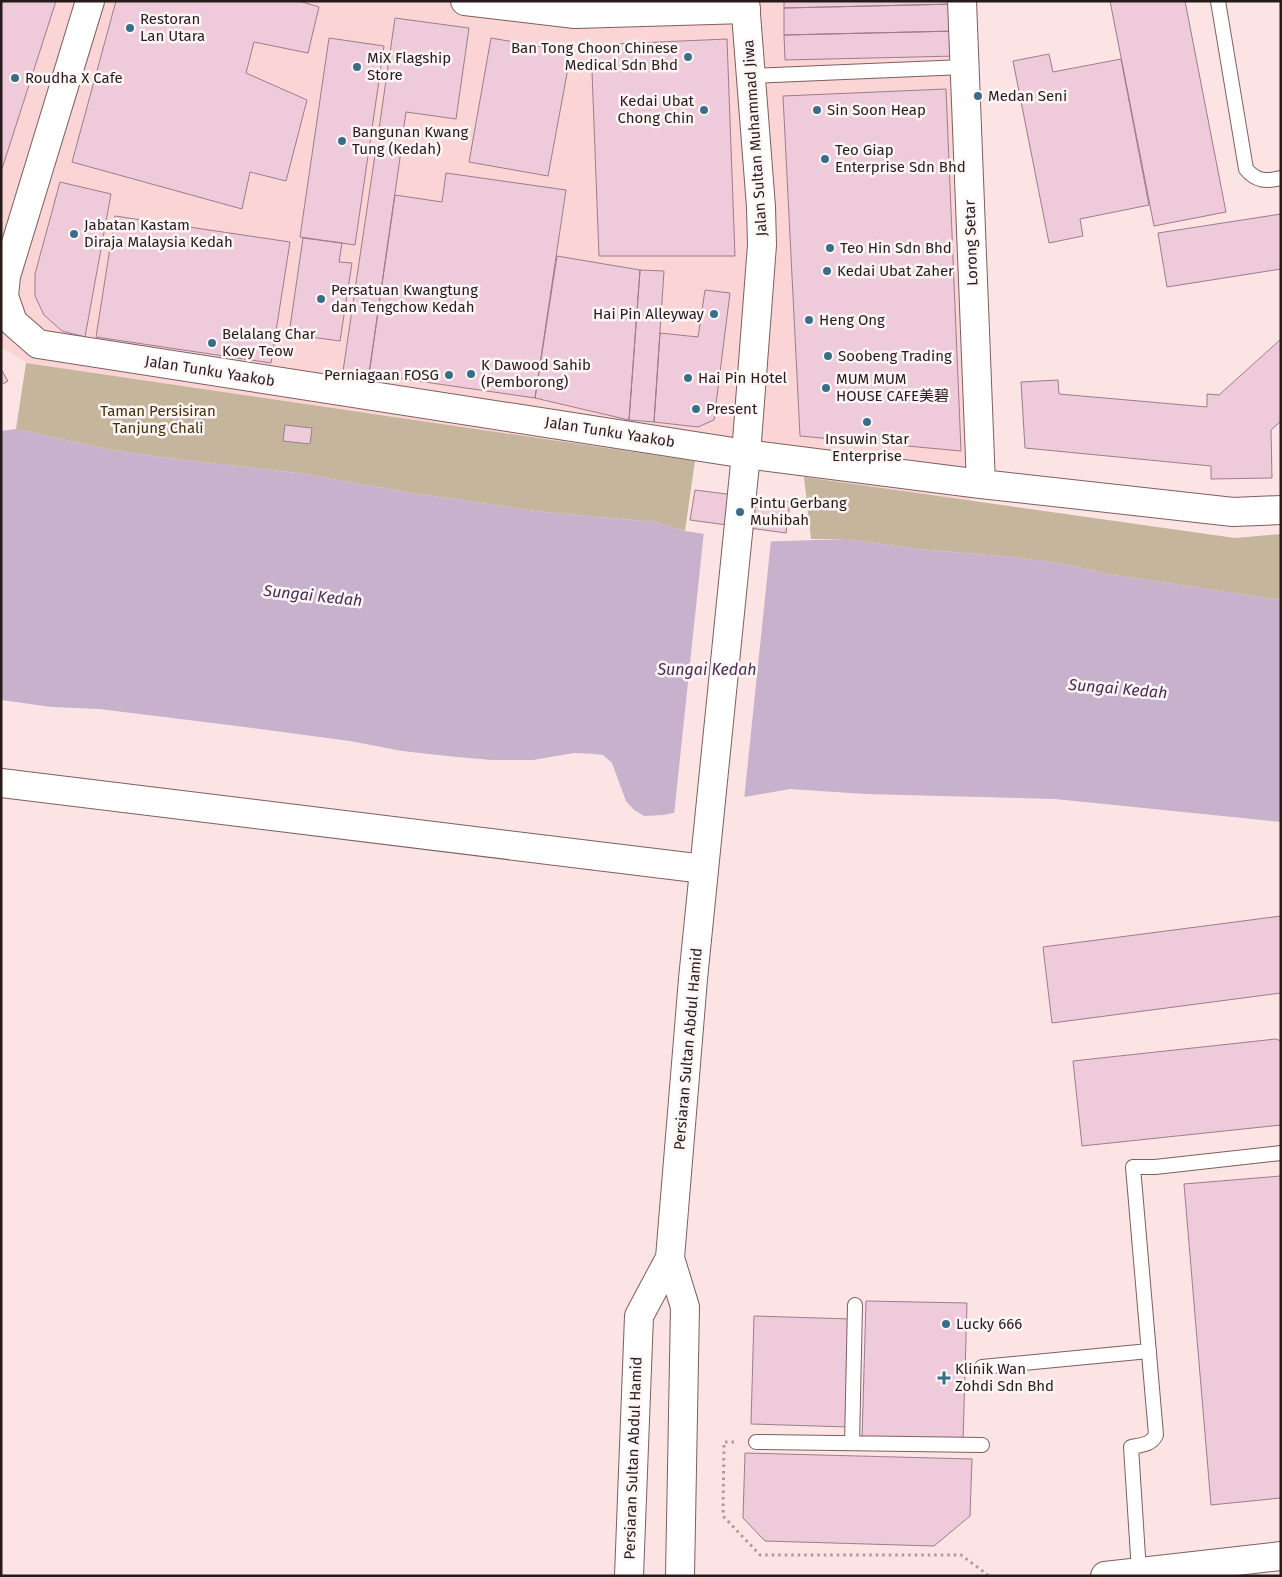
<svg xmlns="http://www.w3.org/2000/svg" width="1282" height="1577" font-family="'Fira Sans','Noto Sans SC',sans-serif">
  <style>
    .built { fill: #fbd5d5 }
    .green { fill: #c6b59d }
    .water { fill: #c7b1cd }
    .pier { fill: #fce4e4 }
    .building { fill: #eecada; stroke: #9c7d8c }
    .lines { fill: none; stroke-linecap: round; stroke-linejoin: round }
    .service-casing { stroke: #7f5e5e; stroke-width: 16 }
    .minor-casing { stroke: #7f5e5e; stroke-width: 30 }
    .tertiary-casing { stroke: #7f5e5e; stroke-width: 30 }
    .secondary-casing { stroke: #7f5e5e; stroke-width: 30 }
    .path { stroke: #ae9a9a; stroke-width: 3; stroke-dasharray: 2.5 4; stroke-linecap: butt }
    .service { stroke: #fff; stroke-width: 14 }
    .minor { stroke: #fff; stroke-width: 28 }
    .tertiary { stroke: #fff; stroke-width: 28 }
    .secondary { stroke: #fff; stroke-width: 28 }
    .poi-dot { fill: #376f89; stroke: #fef6f6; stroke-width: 2 }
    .labels { text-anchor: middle; stroke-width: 5; stroke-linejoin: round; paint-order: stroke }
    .poi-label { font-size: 15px; fill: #271a1a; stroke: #fef6f6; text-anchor: start }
    .street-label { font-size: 15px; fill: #271a1a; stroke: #fef6f6 }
    .park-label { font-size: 15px; fill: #452f08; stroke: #fef6f6 }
    .water-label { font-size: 16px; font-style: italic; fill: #492a51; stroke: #fef6f6 }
  </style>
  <rect width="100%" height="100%" fill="#fce4e4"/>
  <path class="built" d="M1 1H953L971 501 804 477 714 457 695 461 26 363 1 347Z"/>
  <path class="green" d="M26 363 695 461 685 531 655 522 543 512 412 493 297 473 160 457 111 450 16 429Z
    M804 477 1235 538 1281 534V600L1107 574 1065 564 1012 557 917 549 847 539H811Z"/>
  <path class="water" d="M16 429 111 450 160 457 297 473 412 493 543 512 655 522 685 531 756 542 847 539 917 549 1012 557 1065 564 1107 574 1281 600V822L1055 799 865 794 790 789 739 798 664 815 644 816 634 810 626 801 612 763 603 755 594 754 574 753 533 760H492L457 757 402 751 350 741 229 725 99 709 52 707 1 700V431Z"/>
  <path class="pier" d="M704 531 756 539 771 540 744 800 674 815Z"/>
  <path class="building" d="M1 1H56L1 172Z
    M116 1H299L319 7 308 53 254 42 246 73 307 100 286 181 250 172 242 209 72 162Z
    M784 1H956V4L784 8Z
    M1110 1H1185L1226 212 1154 226Z
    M956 4V31L784 35V8Z
    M395 18 469 28 456 119 406 112 403 133 379 129Z
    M956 31 957 56 785 60 784 35Z
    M329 38 384 46 355 245 300 237Z
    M491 38 571 52 548 176 469 162Z
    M727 39 735 256H599L591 45Z
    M1049 54 1053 72 1121 59 1149 205 1080 219 1083 236 1049 243 1013 61Z
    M946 89 961 451 800 436 783 96Z
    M376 148 401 151 369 374 343 371Z
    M446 173 566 190 535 398 369 374 395 195 442 202Z
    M60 182 111 194 85 337 62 331 44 315 35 296V274Z
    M1281 214V269L1167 287 1158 233Z
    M115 216 290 242 271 363 96 337Z
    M303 238 342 243 339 262 352 263 340 341 289 334Z
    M557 256 640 270 629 420 535 398Z
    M640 270 664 271 654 422 629 420Z
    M705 290 730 293 714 420 698 427 654 422 660 333 698 337Z
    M1281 339V421L1271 430 1272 478 1211 479V466L1025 448 1021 382 1058 380 1059 394 1207 407V394L1219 395Z
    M1 369 8 381 1 385Z
    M285 425 312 428 310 444 283 441Z
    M695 490 790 502 786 533 690 520Z
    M1281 916V993L1052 1023 1043 947Z
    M1276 1039 1281 1041V1125L1082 1146 1073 1061Z
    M1281 1176V1498L1211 1505 1184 1184Z
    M866 1301 967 1303 963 1442 862 1439Z
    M754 1316 851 1319 848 1427 751 1424Z
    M745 1453 972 1459 970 1516 934 1546 765 1541 743 1518Z"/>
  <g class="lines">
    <defs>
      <path id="service" d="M1218 1 1246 169C1256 181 1266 182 1281 178
        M750 76 964 67
        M982 1367 1149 1351
        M756 1442 982 1445
        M852 1443 855 1305
        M1139 1572 1131 1447C1141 1445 1151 1445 1156 1435L1133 1167H1155L1281 1153"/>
      <path id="minor" d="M90 1 6 276 4 296 13 322 38 344 746 454 981 484 1233 512 1281 510
        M465 1 575 14 746 9
        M962 1 981 484
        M1 783 704 869"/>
      <path id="tertiary" d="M1105 1576 1281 1556"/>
      <path id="secondary" d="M629 1576 639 1316 670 1258
        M680 1576 685 1307 670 1258 693 979 746 454 762 245 761 207 745 1"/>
    </defs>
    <use href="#service" class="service-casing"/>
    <use href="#minor" class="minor-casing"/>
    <use href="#tertiary" class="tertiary-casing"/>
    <use href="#secondary" class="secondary-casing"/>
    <path class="path" d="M734 1442H724L723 1516 760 1555H961L988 1575"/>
    <use href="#service" class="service"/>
    <use href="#minor" class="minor"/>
    <use href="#tertiary" class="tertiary"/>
    <use href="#secondary" class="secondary"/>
  </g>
  <g class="poi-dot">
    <circle cx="130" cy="28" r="5"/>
    <circle cx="688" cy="57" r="5"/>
    <circle cx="357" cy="67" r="5"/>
    <circle cx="15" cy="78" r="5"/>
    <circle cx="978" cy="96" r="5"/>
    <circle cx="704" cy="110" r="5"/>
    <circle cx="817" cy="110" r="5"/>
    <circle cx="342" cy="141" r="5"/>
    <circle cx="825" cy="159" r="5"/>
    <circle cx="74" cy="234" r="5"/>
    <circle cx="830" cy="248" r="5"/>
    <circle cx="827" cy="271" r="5"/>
    <circle cx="321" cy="299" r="5"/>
    <circle cx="714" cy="314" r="5"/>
    <circle cx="809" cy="320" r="5"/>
    <circle cx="212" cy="343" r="5"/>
    <circle cx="828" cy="356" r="5"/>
    <circle cx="471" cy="374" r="5"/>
    <circle cx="449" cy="375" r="5"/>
    <circle cx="688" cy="378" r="5"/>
    <circle cx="826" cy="388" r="5"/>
    <circle cx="696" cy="409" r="5"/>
    <circle cx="867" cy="422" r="5"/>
    <circle cx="740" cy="512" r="5"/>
    <circle cx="946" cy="1324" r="5"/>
    <path d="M941.5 1370.5h5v5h5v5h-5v5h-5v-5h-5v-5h5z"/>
  </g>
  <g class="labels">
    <g class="poi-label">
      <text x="140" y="24">Restoran<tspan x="140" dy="17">Lan Utara</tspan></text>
      <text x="678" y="53" text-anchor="end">Ban Tong Choon Chinese<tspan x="678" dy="17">Medical Sdn Bhd</tspan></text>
      <text x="367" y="63">MiX Flagship<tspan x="367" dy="17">Store</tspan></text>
      <text x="25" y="83">Roudha X Cafe</text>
      <text x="988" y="101">Medan Seni</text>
      <text x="694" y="106" text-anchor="end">Kedai Ubat<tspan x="694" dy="17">Chong Chin</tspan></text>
      <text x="827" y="115">Sin Soon Heap</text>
      <text x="352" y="137">Bangunan Kwang<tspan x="352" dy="17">Tung (Kedah)</tspan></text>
      <text x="835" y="155">Teo Giap<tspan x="835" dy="17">Enterprise Sdn Bhd</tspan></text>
      <text x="84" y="230">Jabatan Kastam<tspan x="84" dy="17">Diraja Malaysia Kedah</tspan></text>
      <text x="840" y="253">Teo Hin Sdn Bhd</text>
      <text x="837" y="276">Kedai Ubat Zaher</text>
      <text x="331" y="295">Persatuan Kwangtung<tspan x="331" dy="17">dan Tengchow Kedah</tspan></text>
      <text x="704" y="319" text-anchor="end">Hai Pin Alleyway</text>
      <text x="819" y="325">Heng Ong</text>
      <text x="222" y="339">Belalang Char<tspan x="222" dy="17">Koey Teow</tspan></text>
      <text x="838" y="361">Soobeng Trading</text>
      <text x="481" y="370">K Dawood Sahib<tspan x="481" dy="17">(Pemborong)</tspan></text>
      <text x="439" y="380" text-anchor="end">Perniagaan FOSG</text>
      <text x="698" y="383">Hai Pin Hotel</text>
      <text x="836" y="384">MUM MUM<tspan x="836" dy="17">HOUSE CAFE美碧</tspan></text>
      <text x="706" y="414">Present</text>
      <text x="867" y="444" text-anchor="middle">Insuwin Star<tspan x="867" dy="17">Enterprise</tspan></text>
      <text x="750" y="508">Pintu Gerbang<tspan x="750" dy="17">Muhibah</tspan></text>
      <text x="956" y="1329">Lucky 666</text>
      <text x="955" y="1374">Klinik Wan<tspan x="955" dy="17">Zohdi Sdn Bhd</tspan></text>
    </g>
    <g class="street-label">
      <text transform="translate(755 138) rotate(-94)" y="5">Jalan Sultan Muhammad Jiwa</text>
      <text transform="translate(971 243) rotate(-92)" y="5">Lorong Setar</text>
      <text transform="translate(210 371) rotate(9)" y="5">Jalan Tunku Yaakob</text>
      <text transform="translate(610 432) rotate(9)" y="5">Jalan Tunku Yaakob</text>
      <text transform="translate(688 1049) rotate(-85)" y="5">Persiaran Sultan Abdul Hamid</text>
      <text transform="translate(633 1458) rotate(-88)" y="5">Persiaran Sultan Abdul Hamid</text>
    </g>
    <g class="park-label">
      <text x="158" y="416">Taman Persisiran<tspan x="158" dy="17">Tanjung Chali</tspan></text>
    </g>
    <g class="water-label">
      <text transform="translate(313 595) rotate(6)" y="6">Sungai Kedah</text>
      <text x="707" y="675">Sungai Kedah</text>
      <text transform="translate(1118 688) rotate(5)" y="6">Sungai Kedah</text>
    </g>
  </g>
  <rect width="1282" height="1577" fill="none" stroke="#271a1a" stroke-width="5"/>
</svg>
